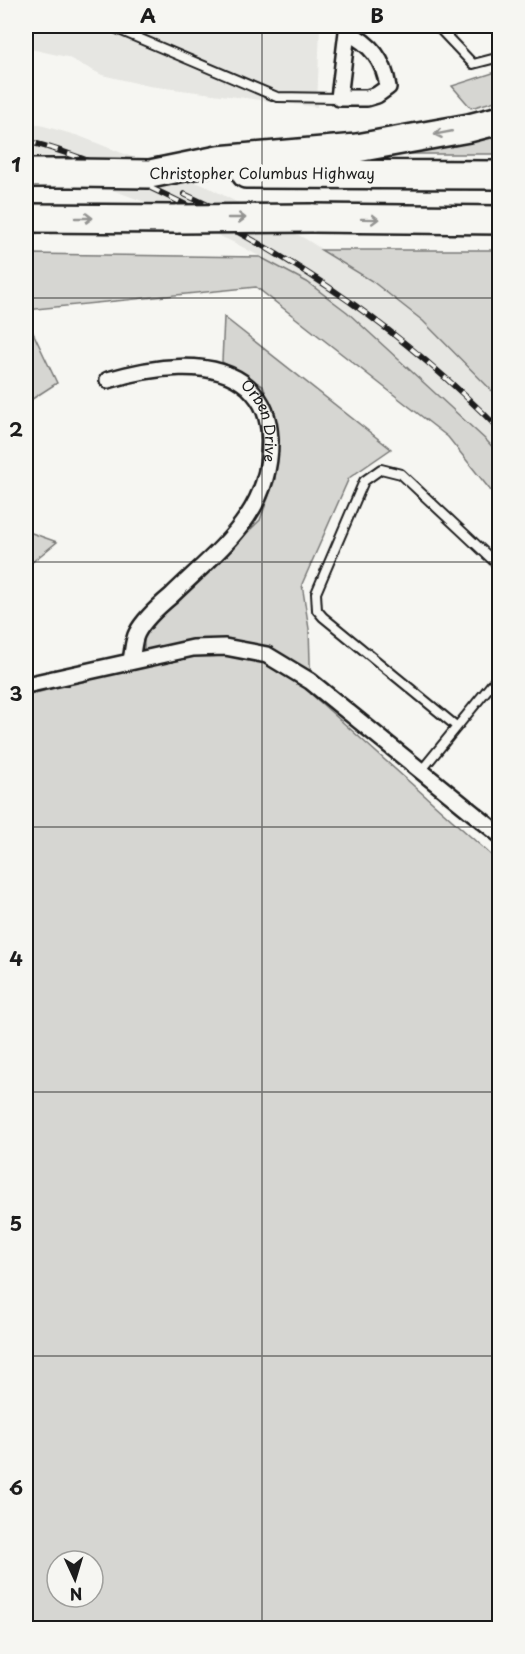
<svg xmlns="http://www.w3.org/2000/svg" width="525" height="1654" font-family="'Playpen Sans',sans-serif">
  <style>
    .built { fill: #e6e6e2 }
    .green { fill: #d6d6d2; stroke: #797977; stroke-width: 1.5; fill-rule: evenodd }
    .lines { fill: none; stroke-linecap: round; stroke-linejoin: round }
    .service-casing { stroke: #1c1c1c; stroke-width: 12 }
    .minor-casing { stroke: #1c1c1c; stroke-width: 20 }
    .motorway-casing { stroke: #1c1c1c; stroke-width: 32 }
    .service { stroke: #f6f6f2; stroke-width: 8 }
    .minor { stroke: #f6f6f2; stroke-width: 15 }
    .motorway { stroke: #f6f6f2; stroke-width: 27 }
    .rail-casing { stroke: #1c1c1c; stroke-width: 6 }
    .rail { stroke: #f6f6f2; stroke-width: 4; stroke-dasharray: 11; stroke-linecap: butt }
    .motorway-bridge-casing { stroke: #1c1c1c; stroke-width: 32; stroke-linecap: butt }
    .motorway-bridge { stroke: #f6f6f2; stroke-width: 27 }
    .oneway { stroke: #949492 }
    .grid { fill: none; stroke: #1c1c1c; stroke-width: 1.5; stroke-opacity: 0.55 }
    .labels { text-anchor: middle; stroke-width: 6; stroke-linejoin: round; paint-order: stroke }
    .street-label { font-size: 15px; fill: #1c1c1c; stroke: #f6f6f2 }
    .neatline { fill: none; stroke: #1c1c1c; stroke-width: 2 }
    .grid-label { font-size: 20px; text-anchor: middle; font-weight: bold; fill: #1c1c1c }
  </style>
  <rect width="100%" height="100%" fill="#f6f6f2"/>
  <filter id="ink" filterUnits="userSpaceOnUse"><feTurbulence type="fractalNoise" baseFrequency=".0167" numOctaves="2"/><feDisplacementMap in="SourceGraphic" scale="12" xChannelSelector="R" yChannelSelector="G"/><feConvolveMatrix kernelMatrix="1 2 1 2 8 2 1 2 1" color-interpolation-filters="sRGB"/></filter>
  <g filter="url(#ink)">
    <path class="built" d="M26 26H320L317 107 149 86 102 75 67 57 26 48Z
      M26 121 79 136 208 187 304 238 372 281 423 321 499 398V454L347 312 307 282 235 243 153 205 26 158Z"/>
    <path class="green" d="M499 71V100L471 108 452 86Z
      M499 128V154H366Z
      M321 250H499V398L423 321 372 281Z
      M26 254 260 257 307 282 347 312 487 441 499 454V501L448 437 256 287 26 310Z
      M224 317 391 449 349 478 302 584 309 629 311 694 499 862V1628H26V696L129 666 144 649V637L159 619 260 520 275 479 278 428 263 386 222 362ZM57 1561H93V1597H57Z
      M26 318 57 383 26 403Z
      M26 531 57 542 26 567Z"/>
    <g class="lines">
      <defs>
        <path id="service" d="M110 26 277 97 339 98
          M437 26 473 64 500 57
          M456 726 323 617 317 610 316 593 364 481 381 469 401 474 500 567
          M421 771 500 674"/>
        <g id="minor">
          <path d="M347 32C371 44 384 60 388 87L377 95 367 98H339L347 32 348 26"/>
          <path id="s1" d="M108 380C148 368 213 356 248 387 264 402 269 418 270 440 271 514 219 549 171 596 159 606 144 619 137 633 133 640 133 652 131 660"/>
          <path d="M26 685 193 648 225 647 267 655 310 681 500 835"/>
        </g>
        <path id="motorway" d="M26 173H75
          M150 174 218 160 357 148 469 128 500 120
          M246 174 500 175
          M26 218 178 219
          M312 218 500 220"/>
      </defs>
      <use href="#service" class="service-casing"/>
      <use href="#minor" class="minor-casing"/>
      <use href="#motorway" class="motorway-casing"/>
      <use href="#service" class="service"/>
      <use href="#minor" class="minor"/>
      <use href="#motorway" class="motorway"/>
      <defs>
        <path id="rail" d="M26 141C78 154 129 177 178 201 300 260 404 332 500 430
          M184 194 223 212 253 230"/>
      </defs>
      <use href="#rail" class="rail-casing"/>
      <use href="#rail" class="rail"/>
      <defs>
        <path id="motorway-bridge" d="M75 173 150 174
          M178 219 312 218"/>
      </defs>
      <use href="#motorway-bridge" class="motorway-bridge-casing"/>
      <use href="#motorway-bridge" class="motorway-bridge"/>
    </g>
    <defs><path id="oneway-shaft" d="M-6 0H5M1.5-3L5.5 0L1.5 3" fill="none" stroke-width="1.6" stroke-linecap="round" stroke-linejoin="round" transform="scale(1.5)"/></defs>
    <g class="oneway">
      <use href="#oneway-shaft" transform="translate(443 133) rotate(169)"/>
      <use href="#oneway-shaft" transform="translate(84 218)"/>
      <use href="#oneway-shaft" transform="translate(237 218)"/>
      <use href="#oneway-shaft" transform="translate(370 219) rotate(1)"/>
    </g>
  </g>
  <path class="grid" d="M262 26V1628M26 298H500M26 562H500M26 827H500M26 1092H500M26 1356H500"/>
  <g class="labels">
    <g class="street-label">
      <text x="262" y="179">Christopher Columbus Highway</text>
      <text dy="5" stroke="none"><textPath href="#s1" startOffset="183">Orben Drive</textPath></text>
    </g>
  </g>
  <rect width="525" height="1654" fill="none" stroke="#f6f6f2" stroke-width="66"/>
  <g transform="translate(75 1579) rotate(176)"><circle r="28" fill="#f6f6f2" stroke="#9f9f9c" stroke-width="1.5"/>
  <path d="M0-4.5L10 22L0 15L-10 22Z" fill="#1c1c1c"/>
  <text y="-9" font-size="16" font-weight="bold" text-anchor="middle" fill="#1c1c1c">N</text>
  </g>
  <rect x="33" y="33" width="459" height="1588" class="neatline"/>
  <g class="grid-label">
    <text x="148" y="23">A</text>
    <text x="377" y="23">B</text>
    <text x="16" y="172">1</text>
    <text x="16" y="437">2</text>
    <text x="16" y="701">3</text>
    <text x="16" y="966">4</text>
    <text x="16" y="1231">5</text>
    <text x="16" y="1495">6</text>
  </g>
</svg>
